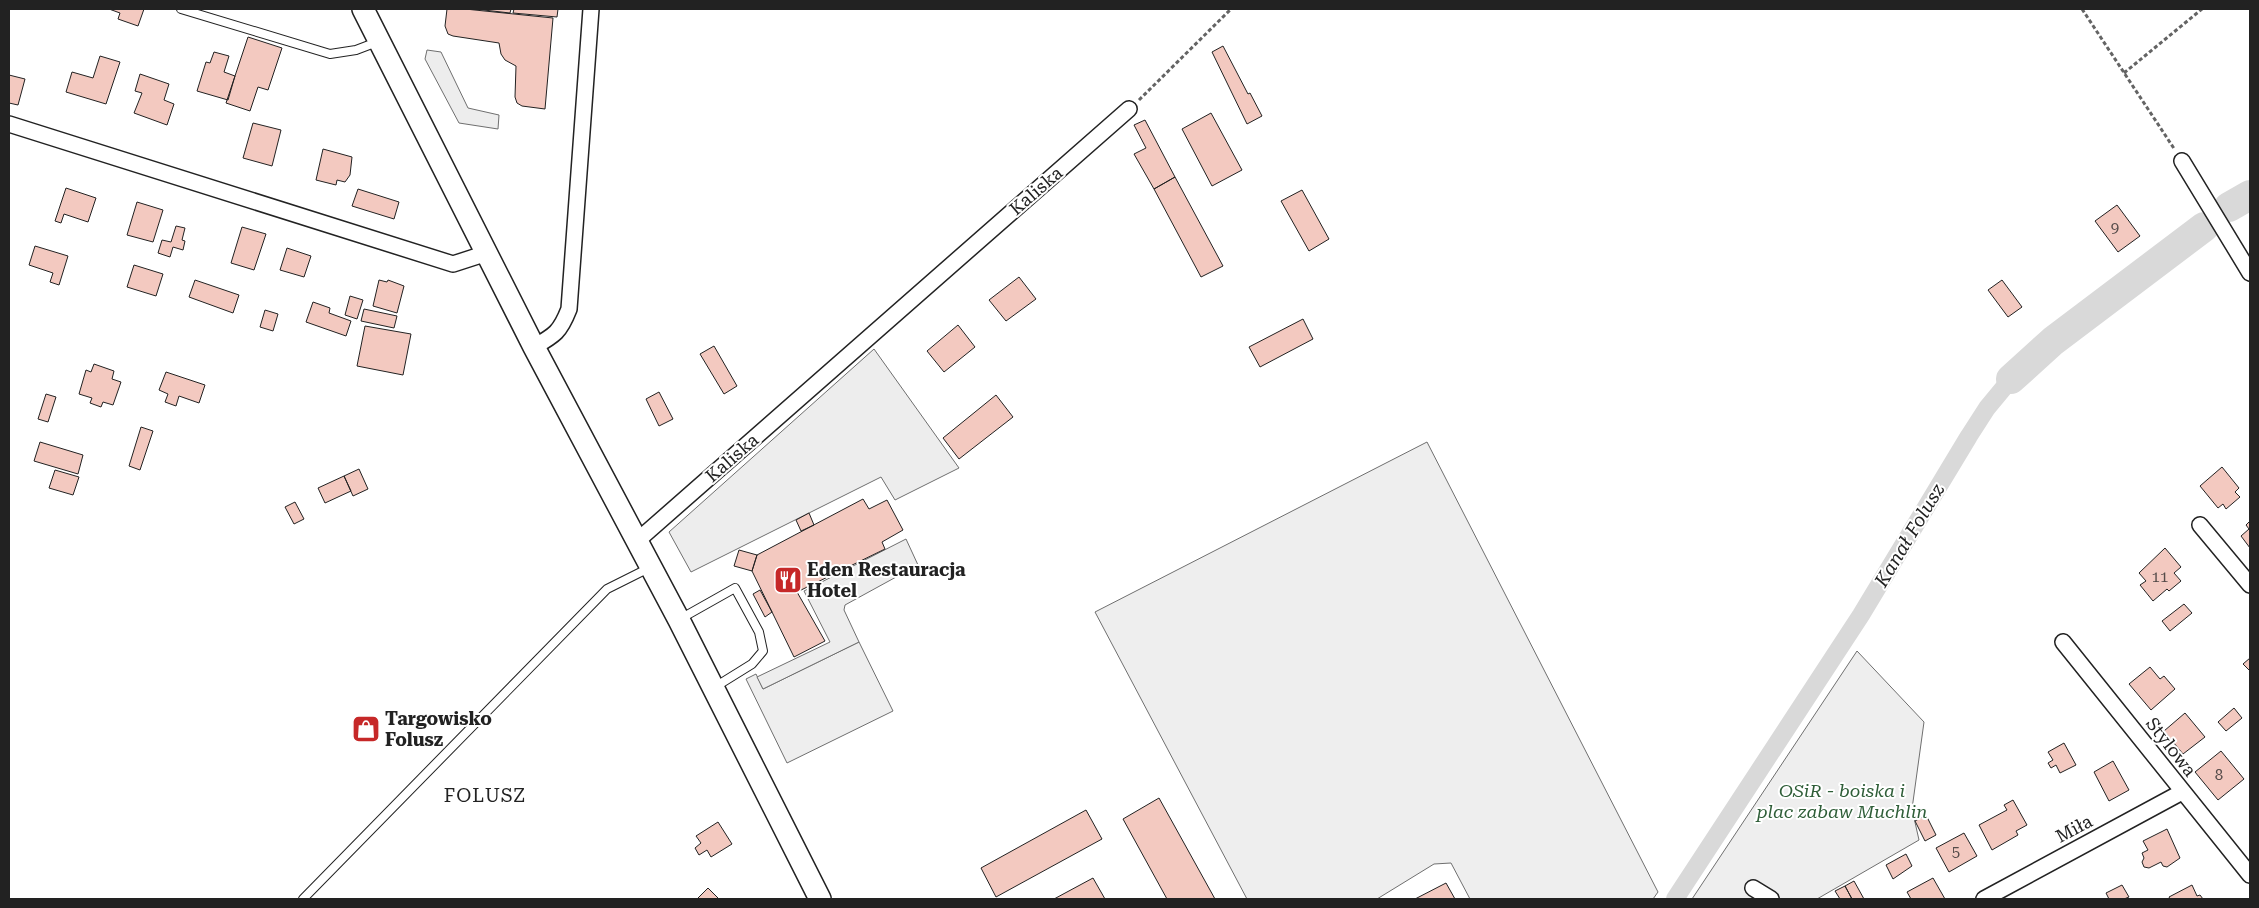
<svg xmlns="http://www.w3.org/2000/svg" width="2259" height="908" font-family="'Roboto Serif',serif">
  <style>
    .green { fill: #eee; stroke: #6f6f6f }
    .parking { fill: #ededed; stroke: #6f6f6f }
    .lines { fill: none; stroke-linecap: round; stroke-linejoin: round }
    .canal { stroke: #d9d9d9; stroke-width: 18 }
    .river { stroke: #d9d9d9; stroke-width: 30 }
    .building { fill: #f3c9c0; stroke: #222 }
    .lane-casing { stroke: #222; stroke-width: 10 }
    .street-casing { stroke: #222; stroke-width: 18 }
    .secondary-casing { stroke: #222; stroke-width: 24 }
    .path { stroke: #646464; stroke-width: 3; stroke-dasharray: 4 2.5; stroke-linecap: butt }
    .lane { stroke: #fff; stroke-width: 8 }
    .street { stroke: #fff; stroke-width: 15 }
    .secondary { stroke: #fff; stroke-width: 21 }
    .labels { text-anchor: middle; stroke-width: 4; stroke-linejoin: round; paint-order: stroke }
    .number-label { font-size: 15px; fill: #564c4a }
    .street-label { font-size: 18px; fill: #222; stroke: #fff }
    .poi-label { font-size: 18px; font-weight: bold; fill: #222; stroke: #fff; text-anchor: start }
    .park-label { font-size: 18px; font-style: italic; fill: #2f5e38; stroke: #fff }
    .water-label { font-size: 19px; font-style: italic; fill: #222; stroke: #fff }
    .neighbourhood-label { font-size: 19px; letter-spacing: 1px; fill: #222; stroke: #fff }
  </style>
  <rect width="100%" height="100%" fill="#fff"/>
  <path class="green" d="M1427 442 1658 892 1653 899H1470L1451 863 1434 864 1377 899H1247L1095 612Z
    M859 642 893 711 787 763 746 679 756 674 763 689Z
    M1857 651 1924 722 1912 809 1919 840 1817 899H1692Z"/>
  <path class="parking" d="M427 50 441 52 468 108 499 115 498 129 459 123 425 59Z
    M874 349 959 468 895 500 881 477 691 572 669 532Z
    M906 539 918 565 845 605 844 610 859 642 763 689 757 677 830 642 804 591Z"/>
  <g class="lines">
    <path class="canal" d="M1675 899 1861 615 1969 436 1987 408 2011 379"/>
    <path class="river" d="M2229 207 2250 195
      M2011 379 2053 341 2204 227"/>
  </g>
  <path class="building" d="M109 9H144L138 26 118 19 120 13Z
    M447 9H465L553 18 545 109 522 106 517 103 515 97 516 66 505 60 501 54 499 43 453 36 448 34 445 26Z
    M475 9H511L510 13Z
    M514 9H558L557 17 513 13Z
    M248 37 282 48 268 90 258 87 250 111 226 103Z
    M1223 46 1248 94 1250 93 1262 116 1247 124 1212 52Z
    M214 52 229 56 224 72 235 76 228 100 197 91 206 62 210 63Z
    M100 56 120 62 106 104 66 92 72 72 93 78Z
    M140 74 169 84 164 100 174 104 167 125 134 113 142 93 135 91Z
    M9 75 25 79 18 105 9 103Z
    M1211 113 1242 170 1212 186 1182 129Z
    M1145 120 1175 177 1154 189 1134 154 1146 148 1134 125Z
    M253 123 281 130 272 166 243 158Z
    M323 149 352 157 350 175 345 182 337 180 336 185 316 180Z
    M1175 177 1223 266 1201 277 1154 189Z
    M66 188 96 198 88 222 64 214 61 223 55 221Z
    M358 189 399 202 394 219 352 206Z
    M1302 190 1329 239 1309 251 1281 201Z
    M137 202 163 210 153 242 127 235Z
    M2117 205 2140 236 2118 252 2095 221Z
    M176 226 185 228 182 240 185 241 183 250 173 247 170 257 158 253 162 240 171 242Z
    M242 227 266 234 254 270 231 263Z
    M35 246 68 256 59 285 50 282 53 273 29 265Z
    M287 248 311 256 304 277 280 270Z
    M134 265 163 274 156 296 127 287Z
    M1019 277 1036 299 1006 321 989 300Z
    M195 280 239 295 233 313 189 297Z
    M379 280 387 282 388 280 404 286 397 313 373 306Z
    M2002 280 2022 307 2008 317 1988 290Z
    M350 296 363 300 357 319 345 315Z
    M313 302 330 308 329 313 351 321 346 336 306 322Z
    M364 309 397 316 394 328 361 321Z
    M265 310 278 314 273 331 260 327Z
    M1303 319 1313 339 1260 367 1249 347Z
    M958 325 975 347 944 372 927 351Z
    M365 326 411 334 403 375 357 366Z
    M714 346 737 386 724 394 700 354Z
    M94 364 114 371 112 379 121 382 113 405 103 402 101 407 90 403 92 398 79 394 86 370 91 372Z
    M166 372 205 385 199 403 179 396 176 406 165 402 168 394 159 390Z
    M659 392 673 419 659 426 646 399Z
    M46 394 56 397 48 422 38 419Z
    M996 395 1013 417 959 459 943 438Z
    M141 427 153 431 140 470 129 466Z
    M40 442 83 455 78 474 34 461Z
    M2222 467 2239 488 2235 492 2240 497 2226 509 2223 504 2218 508 2200 486Z
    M359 469 368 489 353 496 344 476Z
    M55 470 79 477 73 495 49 488Z
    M344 476 351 491 325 503 318 488Z
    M863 499 869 509 887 500 903 530 882 542 885 549 797 592 825 641 794 657 752 571 757 555Z
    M295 502 304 519 294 524 285 507Z
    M809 513 814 525 801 531 796 520Z
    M2250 521V548L2241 536 2249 529 2246 525Z
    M2165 548 2181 567 2174 573 2181 581 2169 591 2167 589 2153 601 2140 585 2146 581 2139 573Z
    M739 550 757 555 752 571 734 566Z
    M760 590 772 612 765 617 753 594Z
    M2184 604 2192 613 2170 631 2162 621Z
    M2250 658V671L2243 664Z
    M2150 667 2160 679 2164 676 2175 689 2151 710 2129 684Z
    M2234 708 2242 718 2226 731 2218 722Z
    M2185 713 2205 737 2183 754 2164 731Z
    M2064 743 2076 765 2060 773 2056 765 2051 768 2048 763 2053 760 2048 752Z
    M2221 751 2244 779 2218 800 2195 772Z
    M2113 761 2129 790 2109 801 2094 772Z
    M1159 798 1215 899H1167L1123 819Z
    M2013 800 2027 825 2016 831 2018 835 1992 850 1979 825 2007 810 2004 805Z
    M1086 810 1102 839 996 897 981 868Z
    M1926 815 1936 835 1925 841 1915 821Z
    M718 822 732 844 711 857 707 850 699 855 695 848 701 843 696 836Z
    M2167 829 2180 858 2167 867 2163 866 2161 862 2149 868 2144 867 2142 862 2144 858 2142 853 2148 850 2143 841Z
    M1964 833 1977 856 1949 872 1936 848Z
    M1906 854 1912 866 1893 879 1886 865Z
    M1093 878 1105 899H1054Z
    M1933 878 1945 899H1911L1907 892Z
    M1854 881 1864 899H1852L1845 886Z
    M1446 883 1455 899H1415Z
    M2122 885 2129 897 2124 899H2109L2106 893Z
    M2192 885 2197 896 2200 895 2203 899H2170L2169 897Z
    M1845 886 1852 899H1840L1835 891Z
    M708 888 719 899H697Z"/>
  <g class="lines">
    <defs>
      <path id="lane" d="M181 9 330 54 356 50 377 42
        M680 619 735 588 759 632 763 651 752 664 715 687
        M303 899 607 589 649 568"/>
      <path id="street" d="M9 124 453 264 487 253
        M2182 161 2250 273
        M534 347C555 335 560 332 569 309L591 9
        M2200 525 2250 585
        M637 541 1129 109
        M2063 642 2250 875
        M1753 888 1771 899
        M1984 899 2182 792"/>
      <path id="secondary" d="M363 9 534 347 679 620 820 899"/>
    </defs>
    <use href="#lane" class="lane-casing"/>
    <use href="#street" class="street-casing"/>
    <use href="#secondary" class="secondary-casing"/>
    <path class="path" d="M2082 9 2175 150
      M2124 73 2202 9
      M1139 100 1231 9"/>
    <use href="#lane" class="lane"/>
    <use href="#street" class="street"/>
    <use href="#secondary" class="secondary"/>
  </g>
  <defs>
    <symbol id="restaurant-square" viewBox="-11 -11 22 22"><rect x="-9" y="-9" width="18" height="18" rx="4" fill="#c62828" stroke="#fff"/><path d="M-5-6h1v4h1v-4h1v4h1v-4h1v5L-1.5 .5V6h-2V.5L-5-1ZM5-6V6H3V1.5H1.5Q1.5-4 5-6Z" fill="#fff"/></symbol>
    <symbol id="shop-square" viewBox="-11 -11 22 22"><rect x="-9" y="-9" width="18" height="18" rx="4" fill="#c62828" stroke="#fff"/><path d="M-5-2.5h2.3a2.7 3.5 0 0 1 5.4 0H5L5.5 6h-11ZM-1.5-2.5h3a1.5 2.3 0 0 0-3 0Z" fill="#fff"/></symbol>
  </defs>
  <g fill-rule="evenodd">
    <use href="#restaurant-square" x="772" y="564" width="32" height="32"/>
    <use href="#shop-square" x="350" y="713" width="32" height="32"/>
  </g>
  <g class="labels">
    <g class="number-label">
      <text x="2115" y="233">9</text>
      <text x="2160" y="582">11</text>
      <text x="2219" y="780">8</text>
      <text x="1956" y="857">5</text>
    </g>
    <g class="street-label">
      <text transform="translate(1036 191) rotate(-41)" y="6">Kaliska</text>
      <text transform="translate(732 458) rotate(-41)" y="6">Kaliska</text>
      <text transform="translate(2171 747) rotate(52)" y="6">Stylowa</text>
      <text transform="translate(2074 829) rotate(-28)" y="6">Miła</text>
    </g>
    <g class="poi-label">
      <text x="807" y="576">Eden Restauracja<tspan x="807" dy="21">Hotel</tspan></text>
      <text x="385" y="725">Targowisko<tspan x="385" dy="21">Folusz</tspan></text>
    </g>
    <g class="park-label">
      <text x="1842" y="797">OSiR - boiska i<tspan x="1842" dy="21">plac zabaw Muchlin</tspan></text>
    </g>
    <g class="water-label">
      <text transform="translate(1909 535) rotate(-59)" y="7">Kanał Folusz</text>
    </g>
    <g class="neighbourhood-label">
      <text x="485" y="802">FOLUSZ</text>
    </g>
  </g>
  <rect width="2259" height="908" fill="none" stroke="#222222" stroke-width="20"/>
</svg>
